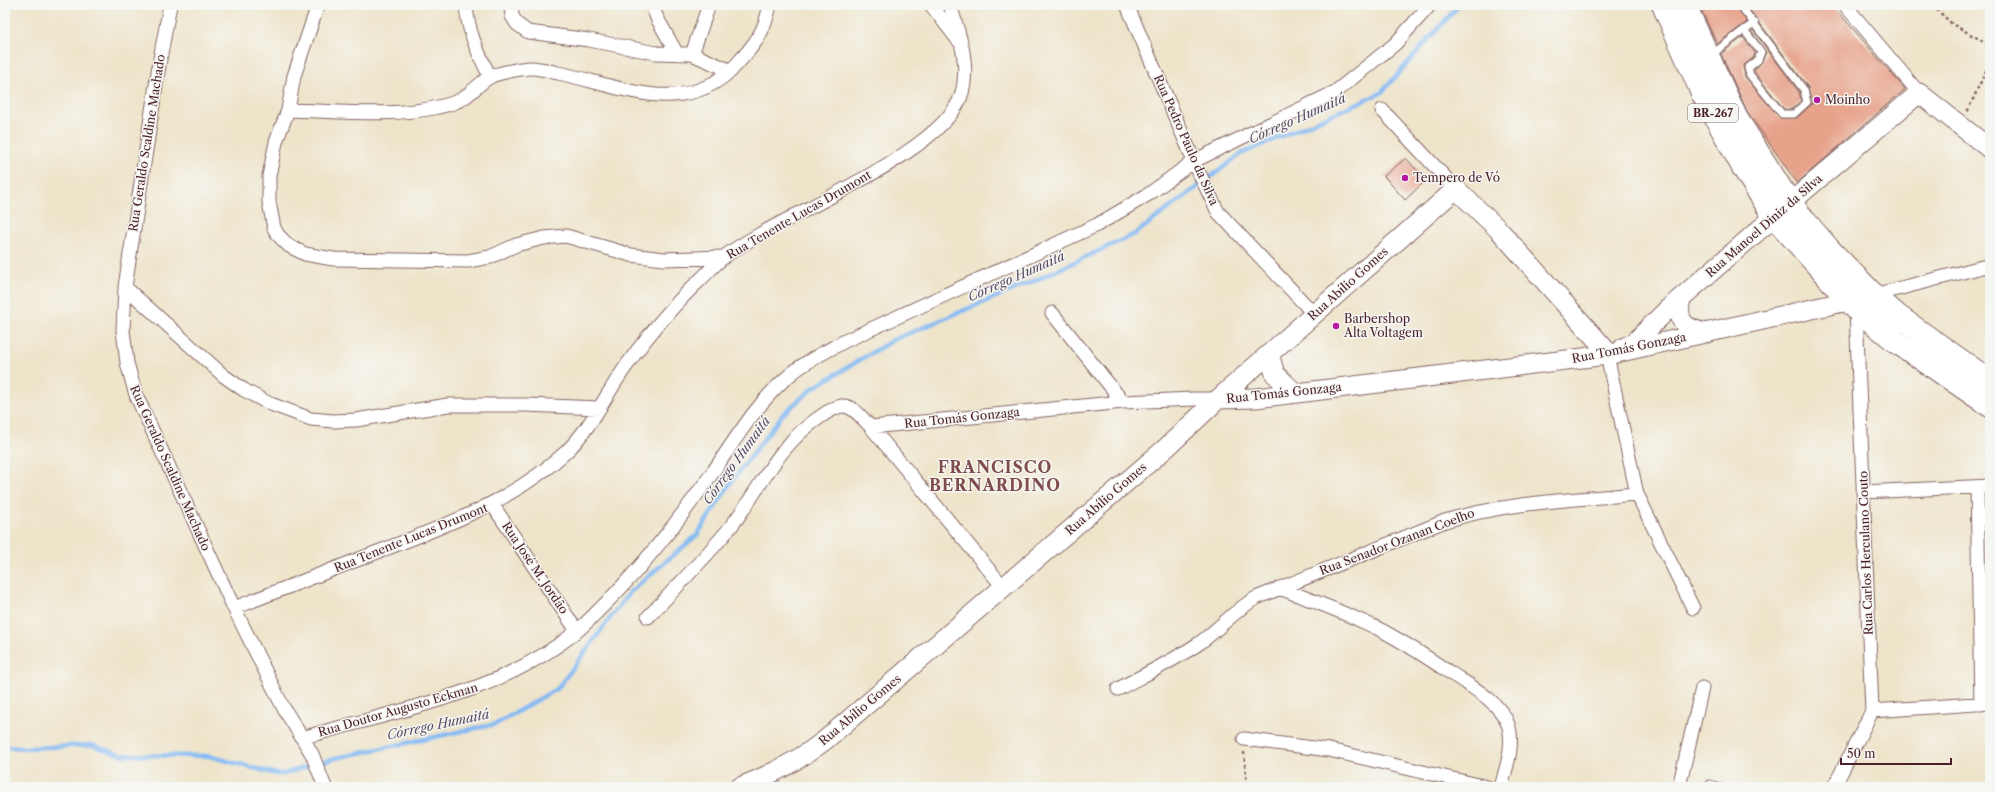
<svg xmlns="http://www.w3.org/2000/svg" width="1995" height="792" font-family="'Libre Caslon Text',serif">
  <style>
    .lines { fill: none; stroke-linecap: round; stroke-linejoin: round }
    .stream { stroke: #84baf3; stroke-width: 4.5 }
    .building { fill: #e7a28a }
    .lane-casing { stroke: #836463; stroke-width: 9 }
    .street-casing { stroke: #836463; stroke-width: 15 }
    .secondary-casing { stroke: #836463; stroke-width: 21 }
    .highway-casing { stroke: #836463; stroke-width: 24 }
    .path { stroke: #836463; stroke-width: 2.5; stroke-dasharray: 3 3; stroke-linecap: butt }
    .lane { stroke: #fff; stroke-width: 7 }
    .street { stroke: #fff; stroke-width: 13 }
    .secondary { stroke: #fff; stroke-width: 19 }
    .highway { stroke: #fff; stroke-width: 22 }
    .poi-dot { fill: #b5179e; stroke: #f6f6f2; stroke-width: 1.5 }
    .labels { text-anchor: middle; stroke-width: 3; stroke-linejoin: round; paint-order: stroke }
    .shield { fill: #f6f6f2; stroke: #7e6067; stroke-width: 1 }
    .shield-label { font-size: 11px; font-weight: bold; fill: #4a1f2b }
    .poi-label { font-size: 12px; fill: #4a1f2b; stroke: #f6f6f2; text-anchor: start }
    .street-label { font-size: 12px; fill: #4a1f2b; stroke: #f6f6f2 }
    .water-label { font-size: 13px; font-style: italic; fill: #5b4e67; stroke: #f6f6f2 }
    .district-label { font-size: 16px; font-weight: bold; letter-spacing: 1px; fill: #814d4c; stroke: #f6f6f2 }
  </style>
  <rect width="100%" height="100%" fill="#f6f6f2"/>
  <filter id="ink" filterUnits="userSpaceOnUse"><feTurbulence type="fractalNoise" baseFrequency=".025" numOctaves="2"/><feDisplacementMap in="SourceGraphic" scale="8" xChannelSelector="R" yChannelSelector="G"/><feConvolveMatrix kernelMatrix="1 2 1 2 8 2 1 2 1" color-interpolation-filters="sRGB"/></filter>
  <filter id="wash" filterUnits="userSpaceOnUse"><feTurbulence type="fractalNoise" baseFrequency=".012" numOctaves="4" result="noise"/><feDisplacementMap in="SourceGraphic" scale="16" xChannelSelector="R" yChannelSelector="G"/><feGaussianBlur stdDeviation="0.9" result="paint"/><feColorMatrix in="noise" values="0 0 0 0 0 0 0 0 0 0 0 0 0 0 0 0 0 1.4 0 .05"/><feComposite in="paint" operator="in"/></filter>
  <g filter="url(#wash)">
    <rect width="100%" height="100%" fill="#eee4ca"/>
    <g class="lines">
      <path class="stream" d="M5 747 26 748 92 745 122 755 209 756 276 774H283L336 758 496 724 558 688 629 593 697 535 732 481 783 414 813 388 893 340 1034 281 1135 234 1241 154 1381 93 1459 5"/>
    </g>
    <g id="blocks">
      <path class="building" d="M1699 5H1735L1747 22 1717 44Z
        M1746 5H1832L1905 89 1797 183 1747 111 1721 54 1743 37 1755 53 1754 57 1743 66 1745 77 1780 118H1797L1812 104 1808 87Z
        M1753 30 1799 92 1801 100 1792 109H1784L1755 73 1754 70 1762 62 1766 52 1751 31Z
        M1406 158 1426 180 1405 200 1384 176Z"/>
    </g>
  </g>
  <g filter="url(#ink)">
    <use href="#blocks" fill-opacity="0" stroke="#836463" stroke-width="1"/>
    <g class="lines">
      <defs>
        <path id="lane" d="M1740 5 1804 90 1807 102 1794 114H1782L1750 75 1748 68 1758 60 1761 52 1744 30 1755 23
          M1711 55 1744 30
          M1706 787 1710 784 1721 787"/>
        <path id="street" d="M170 5 160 59 125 287 123 330 127 363 136 395 234 608 283 707 312 754 325 787
          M318 5 294 76 288 110 276 142 269 176V202L274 228 278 235 289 246 305 254 333 259 468 261 490 257 516 245 544 238 566 236 631 255 664 259 724 257
          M466 5C468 33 478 52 490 77
          M511 5 512 16 517 24 528 32 589 40 656 53 692 54 731 71
          M652 5 657 18 677 54
          M931 5 958 40
          M1127 5 1200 175 1218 212 1315 315
          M1845 5 1919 93
          M692 54 709 5
          M288 110C339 111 405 119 453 103 469 98 477 84 490 77 497 73 523 68 531 68 540 68 549 71 558 73 619 85 685 121 737 64 756 43 764 33 770 5
          M1382 110 1456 189
          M125 287 224 376 244 390 268 403 311 419 333 421 356 420 448 405H525L599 408
          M1874 295 1990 265
          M1052 313 1123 402
          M1607 355 1637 494 1693 608
          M871 427 1123 402 1194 399H1218
          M1977 487 1981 704
          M1863 492 1990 486
          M492 504 577 631
          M1279 588C1312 600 1345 613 1377 628 1403 641 1428 658 1452 674 1472 687 1502 703 1509 727 1514 747 1506 768 1501 787
          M234 608C282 589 331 570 380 551 445 526 513 501 566 452 587 432 602 403 618 378 642 342 670 308 702 278 709 271 716 263 724 257 777 216 946 154 962 93 970 63 959 34 950 5
          M648 617C676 588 703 560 729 529 761 489 775 447 820 417 827 412 835 407 842 406 854 405 863 420 871 427L1004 588
          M1118 689C1146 674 1175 660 1201 642 1220 628 1235 610 1256 598L1445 521C1507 502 1572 500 1637 494
          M1872 711 1990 703
          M302 738C396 710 499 695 577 631 586 624 594 615 602 607 644 566 679 520 713 472 736 438 759 400 791 374 807 360 827 351 845 341L1097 225 1149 194 1194 161 1335 92 1395 44 1430 5
          M1244 739 1329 750 1487 787
          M1679 787 1702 688
          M1834 787 1872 711 1856 309"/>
        <path id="secondary" d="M1791 202 1919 93 1990 149
          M1681 298C1676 322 1684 328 1706 333
          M1623 348 1634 343 1667 310 1774 217
          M1269 354 1275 374 1294 392
          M1218 399 1256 398 1607 355 1874 295
          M740 787C771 775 798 761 824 741L1166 448 1218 399 1456 189 1499 230 1605 349 1607 355"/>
        <path id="highway" d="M1663 5 1702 93 1742 166 1774 217 1856 309 1895 341 1990 406
          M1685 5 1736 117 1782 190 1800 215 1830 250 1874 295 1898 316 1990 381"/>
      </defs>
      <use href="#lane" class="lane-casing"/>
      <use href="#street" class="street-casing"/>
      <use href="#secondary" class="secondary-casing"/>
      <use href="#highway" class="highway-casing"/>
      <path class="path" d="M1932 5 1952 24 1990 45
        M1969 111 1968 110 1990 62
        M1244 752 1247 787"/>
      <use href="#lane" class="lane"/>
      <use href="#street" class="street"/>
      <use href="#secondary" class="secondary"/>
      <use href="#highway" class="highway"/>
    </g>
  </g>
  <g class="poi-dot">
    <circle cx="1817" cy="100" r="4"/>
    <circle cx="1405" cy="178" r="4"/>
    <circle cx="1336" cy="326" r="4"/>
  </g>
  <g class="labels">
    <rect class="shield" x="1688" y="104" width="50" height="18" rx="3"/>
    <g class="shield-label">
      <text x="1713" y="117">BR-267</text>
    </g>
    <g class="poi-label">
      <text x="1825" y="104">Moinho</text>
      <text x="1413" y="182">Tempero de Vó</text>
      <text x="1344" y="323">Barbershop<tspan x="1344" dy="14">Alta Voltagem</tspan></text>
    </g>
    <g class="street-label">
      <text transform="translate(1186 140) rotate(66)" y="4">Rua Pedro Paulo da Silva</text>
      <text transform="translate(147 143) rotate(-81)" y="4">Rua Geraldo Scaldine Machado</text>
      <text transform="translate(799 215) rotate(-30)" y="4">Rua Tenente Lucas Drumont</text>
      <text transform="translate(1764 226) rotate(-41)" y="4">Rua Manoel Diniz da Silva</text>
      <text transform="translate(1348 284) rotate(-42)" y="4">Rua Abílio Gomes</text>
      <text transform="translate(1629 348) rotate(-11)" y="4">Rua Tomás Gonzaga</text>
      <text transform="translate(1284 393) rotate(-6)" y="4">Rua Tomás Gonzaga</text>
      <text transform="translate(962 418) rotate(-6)" y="4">Rua Tomás Gonzaga</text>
      <text transform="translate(170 468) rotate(66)" y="4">Rua Geraldo Scaldine Machado</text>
      <text transform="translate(1106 499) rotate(-41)" y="4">Rua Abílio Gomes</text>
      <text transform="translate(411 538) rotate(-22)" y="4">Rua Tenente Lucas Drumont</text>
      <text transform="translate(1397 542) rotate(-21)" y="4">Rua Senador Ozanan Coelho</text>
      <text transform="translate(1866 553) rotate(-92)" y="4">Rua Carlos Herculano Couto</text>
      <text transform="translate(535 568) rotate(56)" y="4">Rua José M. Jordão</text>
      <text transform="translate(398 710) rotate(-16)" y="4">Rua Doutor Augusto Eckman</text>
      <text transform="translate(860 710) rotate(-40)" y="4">Rua Abílio Gomes</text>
    </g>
    <g class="water-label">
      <text transform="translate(1297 118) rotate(-24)" y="5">Córrego Humaitá</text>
      <text transform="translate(1016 276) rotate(-24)" y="5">Córrego Humaitá</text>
      <text transform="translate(736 460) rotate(-54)" y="5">Córrego Humaitá</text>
      <text transform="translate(438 724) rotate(-12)" y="5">Córrego Humaitá</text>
    </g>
    <g class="district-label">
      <text x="995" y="473">FRANCISCO<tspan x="995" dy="18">BERNARDINO</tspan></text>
    </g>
  </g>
  <rect width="1995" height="792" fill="none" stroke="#f6f6f2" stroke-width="20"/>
  <path d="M1841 758v6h110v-6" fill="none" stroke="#4a1f2b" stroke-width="2"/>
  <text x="1847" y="758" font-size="12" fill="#4a1f2b" stroke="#f6f6f2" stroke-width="3" paint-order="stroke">50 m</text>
</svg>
